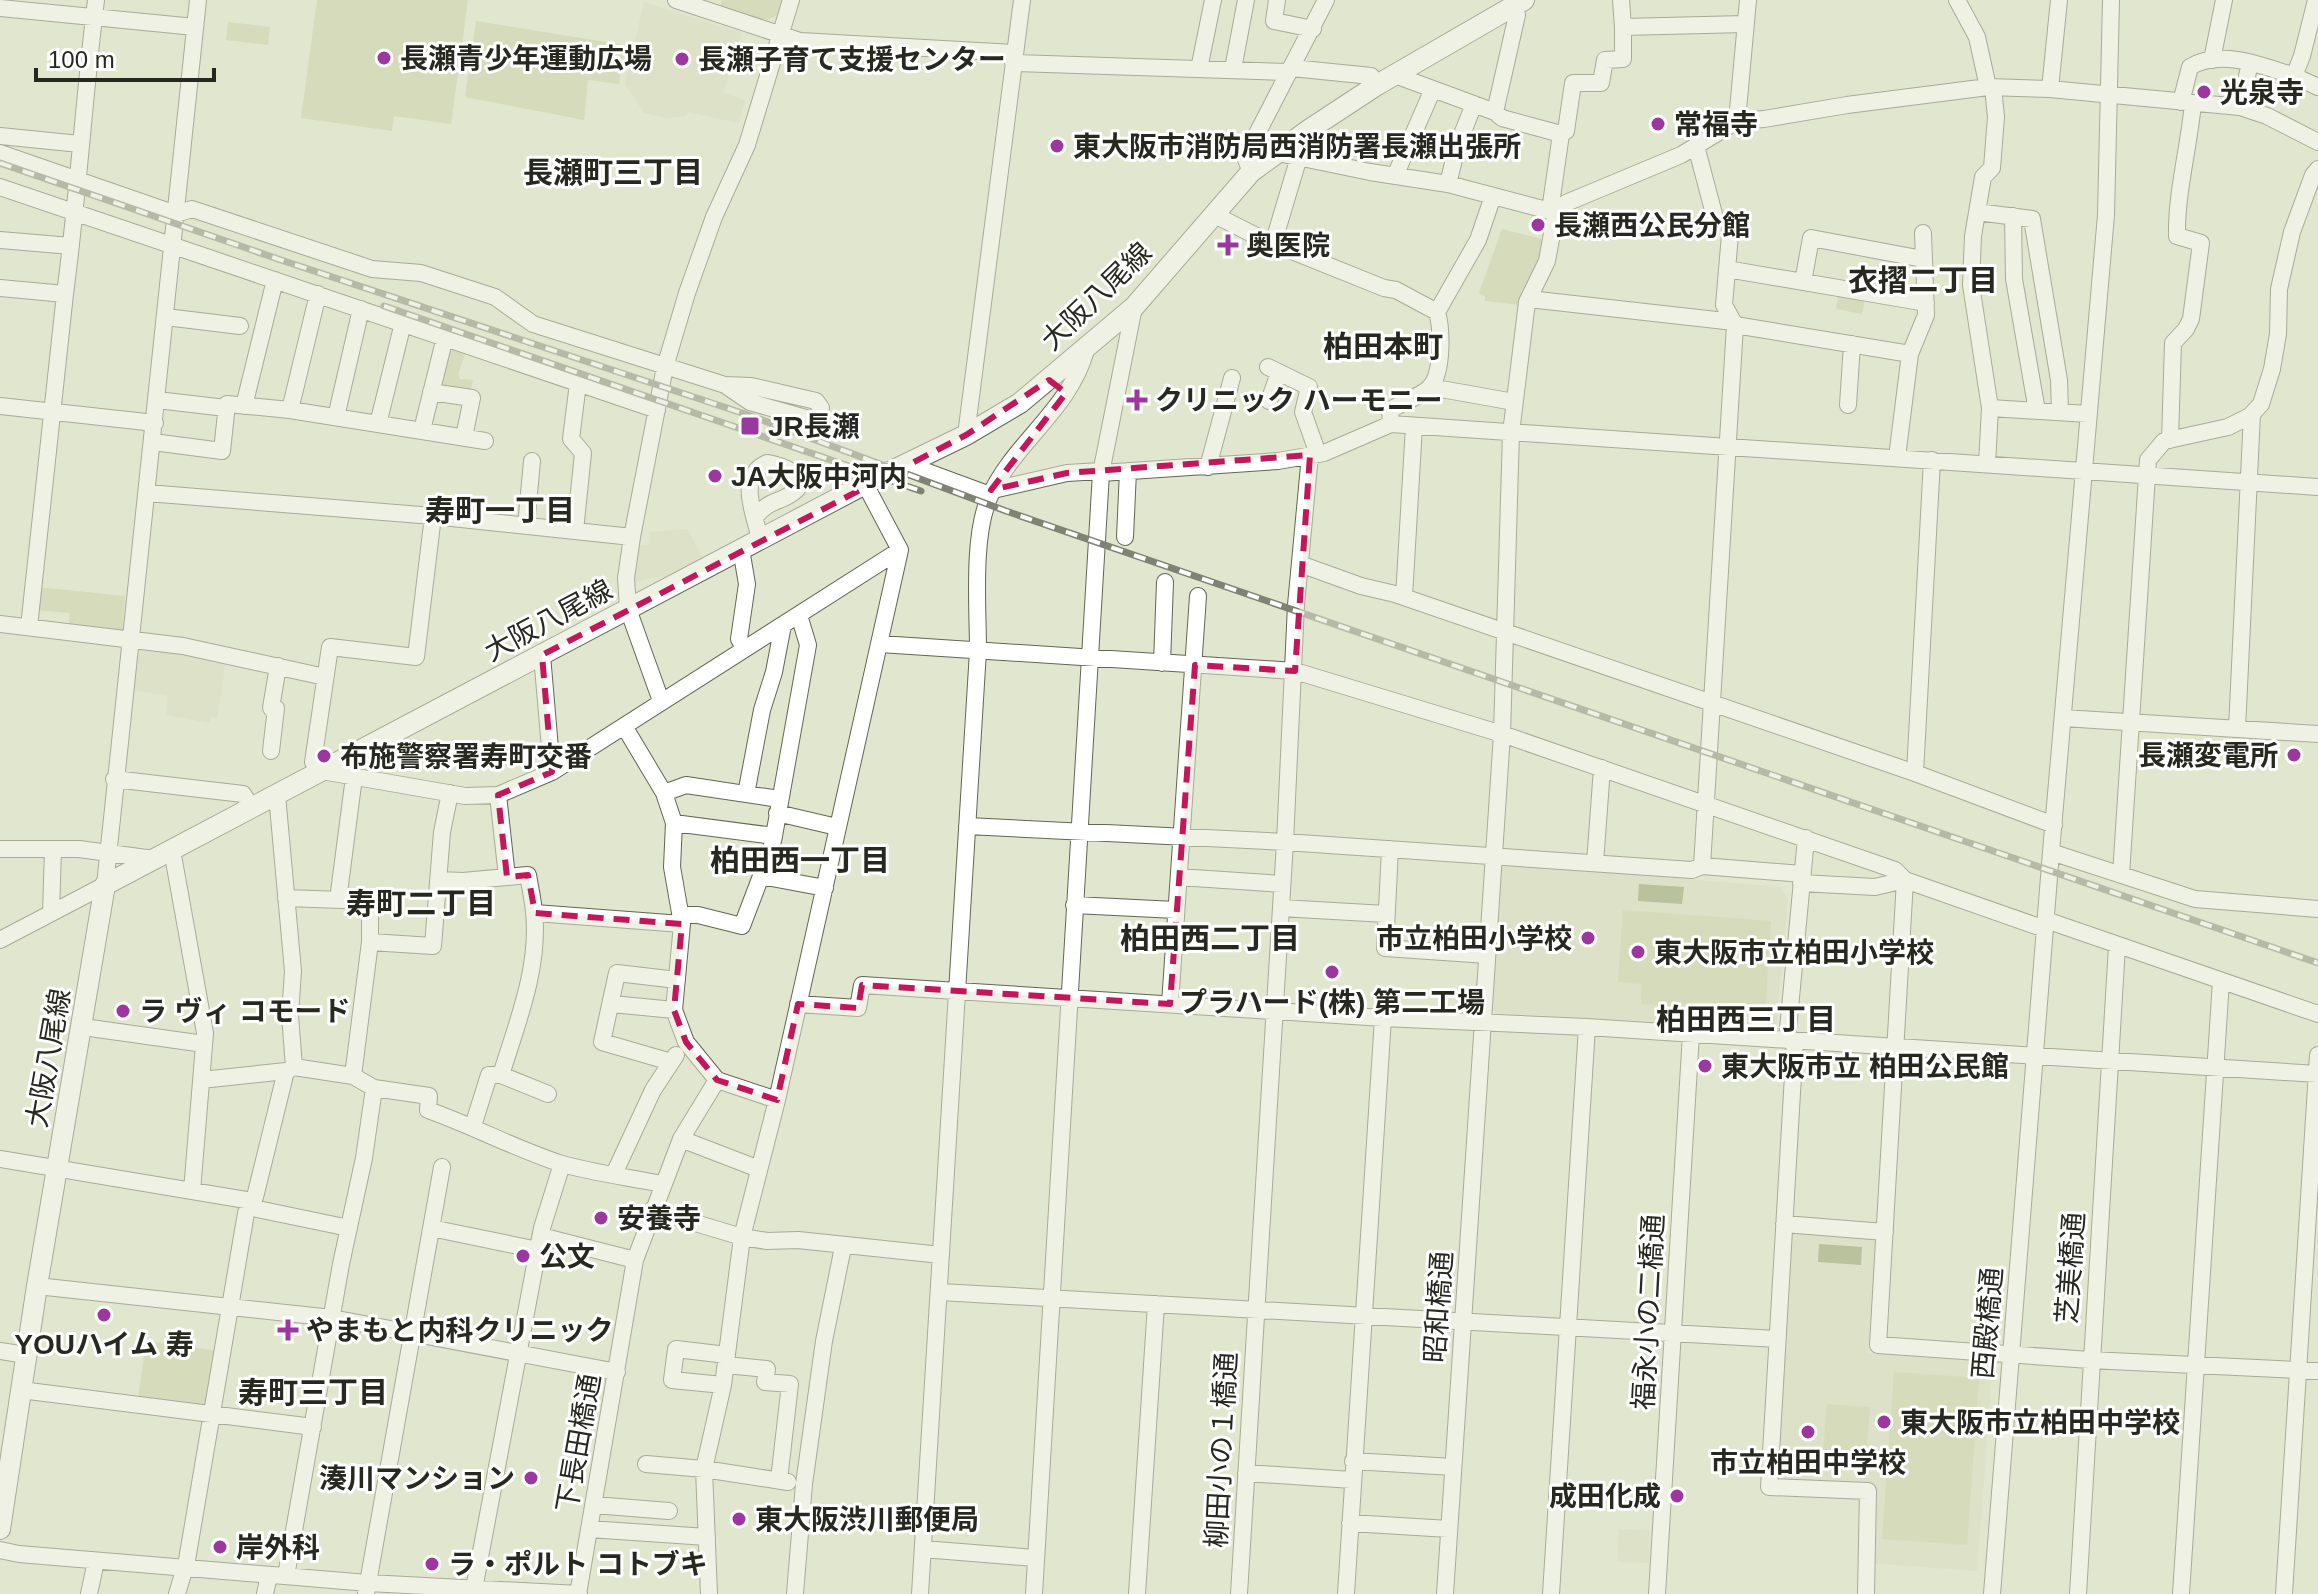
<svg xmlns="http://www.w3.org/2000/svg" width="2318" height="1594" font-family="Arial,'Noto Sans JP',sans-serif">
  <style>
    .built { fill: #d5dbbe }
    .green { fill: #c5cea2 }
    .water { fill: #8b9460 }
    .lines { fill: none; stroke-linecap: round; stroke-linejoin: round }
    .minor-casing { stroke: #626652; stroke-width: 18 }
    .major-casing { stroke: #626652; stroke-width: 22 }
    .minor { stroke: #fff; stroke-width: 16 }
    .major { stroke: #fff; stroke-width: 20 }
    .rail-casing { stroke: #808374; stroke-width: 7 }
    .rail { stroke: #fff; stroke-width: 4; stroke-dasharray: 12; stroke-linecap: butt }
    .marked { fill: none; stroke: #c2185b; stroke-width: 6; stroke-dasharray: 16 10; stroke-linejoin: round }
    .poi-dot { fill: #9b379e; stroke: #fff; stroke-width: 3 }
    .labels { text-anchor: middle; stroke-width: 6; stroke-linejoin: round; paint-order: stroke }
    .poi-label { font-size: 28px; font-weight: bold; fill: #272820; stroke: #fff; text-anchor: start }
    .street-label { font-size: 28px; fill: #272820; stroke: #fff }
    .neighbourhood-label { font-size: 30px; font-weight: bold; fill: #272820; stroke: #fff }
  </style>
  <rect width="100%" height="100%" fill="#e1e6cf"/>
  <path class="built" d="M644 2 742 33 723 93 745 100 739 123 688 112 686 116 668 118 644 113 625 84Z
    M687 529 703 558 666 580 663 576 633 582 634 546 651 544 649 532Z
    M140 647 226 661 217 718 211 717 210 723 166 715 168 696 133 690Z
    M1506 864 1780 887 1788 898 1776 1028 1497 1013 1490 1006 1498 874Z
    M1793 1233 1877 1239 1868 1353 1993 1362 1977 1571 1868 1563 1873 1490 1775 1482Z
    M1619 1529 1650 1530 1649 1563 1617 1562Z"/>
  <path class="green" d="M317 0H468L451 124 394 116 392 131 301 118Z
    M722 0H782L777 15 765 21 720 7Z
    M476 21 625 45 619 84 588 80 584 120 465 97Z
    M228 22 270 27 268 45 226 40Z
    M1502 229 1546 240 1521 305 1485 301V296L1479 293Z
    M1839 293 1865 298 1862 314 1836 309Z
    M446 348 465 354 458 374 460 379 473 380 470 392 439 387Z
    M38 587 125 596 122 633 68 628 70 613 35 610Z
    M1623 910 1771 921 1765 1013 1641 1004 1642 984 1618 982Z
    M146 1341 219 1351 211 1405 203 1409 138 1400Z
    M1894 1372 1979 1378 1967 1545 1882 1539Z
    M1827 1404 1870 1407 1865 1468 1822 1464Z"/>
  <path class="water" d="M1639 884 1684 887 1682 904 1638 901Z
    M1819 1244 1862 1247 1861 1265 1818 1262Z"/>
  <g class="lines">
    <defs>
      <path id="minor" d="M676 0 800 41 1014 53
        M1277 0 1274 21 1313 29
        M1621 0 1623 27
        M1957 0 1977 37 1988 87
        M0 8 195 27
        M2212 60 2224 0
        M1013 63 1289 72
        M1292 68 1371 76 1377 85
        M1199 69 1213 0
        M1233 69 1246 0
        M1395 75 1495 112 1502 118 1561 134
        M2294 76 2318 87
        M2050 89 2059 0
        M2181 102 2190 67C2220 48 2264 66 2294 76L2302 56 2316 0
        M2240 107 2250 63
        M1495 112 1517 15 1513 6
        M1737 121 1748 0
        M0 136 80 144
        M1696 146 1714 214
        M0 153 176 214 192 209 372 269 421 273 495 297 533 324 725 385 751 386 816 401 821 408 818 417 809 419 750 402 725 385
        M1278 153 1370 172 1448 184 1550 211H1556L1566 203 1681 155 1737 121 1764 119 1847 105 1988 87 2050 89 2240 107 2267 116 2318 142
        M1251 172 1245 157 1326 0
        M1395 176 1433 89
        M1448 184 1457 147 1474 104
        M0 187 657 410
        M1550 211 1561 134 1566 131 1573 83H1601L1605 60 1623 59V27L1745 24
        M1977 212 2032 219 2059 380 2060 412
        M1213 214 1262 239 1384 288 1396 290 1437 312C1442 329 1443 373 1430 387 1423 395 1400 404 1390 410L1391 424
        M2013 216 2014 279 2037 411
        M0 240 71 246
        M1273 244 1299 157
        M1727 269 1926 303
        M1803 282 1811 238 1923 259
        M0 288 65 294C78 196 84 98 96 0
        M1529 299 1734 322
        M1437 312 1478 240 1493 196
        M166 317 240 326
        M1735 325 1910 354
        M1268 367 1309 387 1303 412 1318 454
        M1430 387 1514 402
        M431 392 472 398 464 437
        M157 400 226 408
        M1269 401 1279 373
        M1848 405 1852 344
        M0 406 155 423
        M244 406 275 280
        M1990 408 2088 414
        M290 410 318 294
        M336 417 361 309
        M378 424 403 323
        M422 430 445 337
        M966 435 1022 0
        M2170 440 2173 343 2186 329 2191 319 2201 243 2177 236C2176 194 2189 147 2193 103
        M153 442 222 451 227 404 290 410 485 441
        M1897 457 1910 354 1926 315 1923 233
        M906 464 990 495
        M1987 464 1990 408 1971 285 1973 236 1983 177 1992 168 1996 117 1993 87
        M1208 467 1232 378
        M1101 473 1278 461 1324 453 1391 424 2318 487
        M993 490 1067 473 1101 471
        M147 493 433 516 632 537
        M433 516 416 657 330 647 313 762 322 771 465 796 498 795 552 772 900 550
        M756 516C770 499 780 503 794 492 814 476 779 465 767 463 736 477 755 515 760 539
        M526 526 532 461
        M575 531 583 453 571 439 578 383
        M1125 537 1128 471
        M741 549 747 584 739 639 745 649
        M1300 564 1361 586 1395 594 1915 773 2054 825
        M1404 597 1414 426
        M0 624 183 646 325 677
        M29 627 65 294
        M880 644 1295 671 1502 734 1895 870 1905 880 2045 929
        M542 655 552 772
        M1162 663 1165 582
        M661 701 628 609 626 578 632 537 665 367 687 293 714 217 747 145 791 0
        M2063 718 2318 734
        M624 726 664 793 674 823 672 867 682 924 674 1010 686 1042 717 1080 777 1100
        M2237 729 2252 414
        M271 751 276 708H271L278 666
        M1915 773 1932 460
        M114 779 243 794 252 808
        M664 793 686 785 779 799
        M746 794 762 710 774 672 783 625
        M498 795 507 877
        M777 813 837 827
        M674 823 774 836 808 645 799 615
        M967 826 1285 842 1692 870 1702 866 1802 874
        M0 849H79L154 859
        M1390 849 1385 948 1487 955
        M172 850 205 1033 192 1191
        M2051 852 2195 899 2318 909
        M1595 863 1602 768
        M1702 866 1735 325 1724 305 1731 223
        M2121 875 2148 460 2164 441 2228 427 2250 416 2261 404 2272 369 2278 334 2279 289 2292 232 2313 175 2318 169
        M765 877 774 836
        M1179 877 1282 884
        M439 880 463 881 528 875C530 887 533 900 534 912 540 967 517 1023 501 1075H489L473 1126
        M1905 880 1878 1345 2090 1360 2318 1371
        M1801 883 1875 887 1905 880
        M286 898 370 901V942L353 1076
        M338 900 354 777
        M1074 905 1176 910
        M1281 908 1386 914
        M51 913 53 849
        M535 913 682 924
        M681 915H698L742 926 761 876 825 888
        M2046 920 2318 1014
        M0 940 105 885 198 0
        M370 942 433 946 442 832 450 793
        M612 1004 674 1010
        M798 1004 858 1008 862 985 1383 1018 1587 1027 2317 1074
        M1170 1004 1198 596
        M83 1027 204 1044
        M1787 1040 1806 838
        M1795 1041 1769 1487 1868 1491 1866 1594
        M671 1062 602 1042 617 973 677 980
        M294 1067 353 1076 374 1088 429 1096 428 1110C473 1126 514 1148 559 1163 592 1173 628 1177 662 1184
        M501 1075 548 1094
        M201 1080 286 1071
        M681 1139 759 1169
        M0 1159 246 1200 253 1208 349 1228
        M614 1174 653 1090 676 1055
        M652 1210 742 1237 767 1241 798 1240 941 1255
        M1784 1224 1885 1232
        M431 1228 538 1250
        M541 1236 635 1260
        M37 1286 332 1318 617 1372
        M940 1292 1777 1339
        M0 1351 26 1355
        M726 1365 767 1369 765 1382 790 1384 779 1480
        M723 1385 672 1380 676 1349 727 1355
        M21 1390 313 1427
        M1353 1461 1453 1467
        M646 1464 704 1469 788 1482
        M1246 1473 1352 1480
        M594 1505 669 1511
        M1350 1523 1449 1529
        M589 1529 707 1537
        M923 1549 1035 1558
        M0 1550 19 1554 368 1583 579 1594
        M286 1576 341 1264 364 1158 374 1088
        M474 1589 542 1228 562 1164
        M89 1594 96 1561
        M177 1594 187 1560 246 1213 255 1197 286 1071 294 1067 290 1015 293 971 277 795
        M265 1594 269 1575
        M366 1594 442 1167
        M578 1594 635 1260 681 1139 717 1080
        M709 1594 704 1469 723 1385 742 1237 777 1100 900 550 865 484
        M795 1594 804 1484 824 1341 843 1247
        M920 1594 978 651C978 607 972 538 989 498 1012 444 1070 410 1086 350
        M1034 1594 1101 473 1134 307
        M1137 1594 1156 1304
        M1239 1594 1285 842 1296 605 1310 455
        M1346 1594 1383 1018
        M1445 1594 1502 734 1511 433 1527 302 1547 261 1556 211
        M1551 1594 1587 1027
        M1657 1594 1691 1034
        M1992 1594 2051 852 2106 215 2111 0
        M2078 1594 2117 946
        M2181 1594 2221 981
        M2284 1594 2318 1055"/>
      <path id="major" d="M0 1529 37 1286 105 885 865 484 966 435 1020 403 1134 307 1251 172 1310 129 1377 85 1524 0"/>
    </defs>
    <use href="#minor" class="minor-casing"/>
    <use href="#major" class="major-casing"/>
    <use href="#minor" class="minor"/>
    <use href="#major" class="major"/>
    <defs>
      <path id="rail" d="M0 163 278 259 754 417 1006 511 2318 963
        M384 306 921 491"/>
    </defs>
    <use href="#rail" class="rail-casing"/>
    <use href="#rail" class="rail"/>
  </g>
  <path d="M0 0H2318V1594H0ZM1049 380 1066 393 991 490 1067 473 1310 455 1295 671 1195 665 1170 1004 862 985 858 1008 798 1004 777 1100 717 1080 686 1042 674 1010 682 924 535 913 528 875 507 877 498 795 552 772 542 655 966 435Z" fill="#e1e6cf" fill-opacity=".55" fill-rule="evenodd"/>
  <path class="marked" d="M1049 380 1066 393 991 490 1067 473 1310 455 1295 671 1195 665 1170 1004 862 985 858 1008 798 1004 777 1100 717 1080 686 1042 674 1010 682 924 535 913 528 875 507 877 498 795 552 772 542 655 966 435Z"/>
  <g class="poi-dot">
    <circle cx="384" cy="58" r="8"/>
    <circle cx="682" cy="59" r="8"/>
    <circle cx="2204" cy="92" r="8"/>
    <circle cx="1658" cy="124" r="8"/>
    <circle cx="1057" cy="146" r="8"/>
    <circle cx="1538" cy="225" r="8"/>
    <path d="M1224 233h8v8h8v8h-8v8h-8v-8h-8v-8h8z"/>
    <path d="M1133 388h8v8h8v8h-8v8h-8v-8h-8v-8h8z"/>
    <rect x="740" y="416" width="20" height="20" rx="4"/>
    <circle cx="715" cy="476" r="8"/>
    <circle cx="2294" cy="755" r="8"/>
    <circle cx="324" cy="756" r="8"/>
    <circle cx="1588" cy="938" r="8"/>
    <circle cx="1638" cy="952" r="8"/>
    <circle cx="1332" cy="972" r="8"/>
    <circle cx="123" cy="1011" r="8"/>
    <circle cx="1705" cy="1066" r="8"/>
    <circle cx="601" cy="1218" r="8"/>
    <circle cx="523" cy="1256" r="8"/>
    <circle cx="104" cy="1315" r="8"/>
    <path d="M284 1318h8v8h8v8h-8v8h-8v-8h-8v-8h8z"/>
    <circle cx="1884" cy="1422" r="8"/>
    <circle cx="1808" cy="1432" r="8"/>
    <circle cx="531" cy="1478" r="8"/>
    <circle cx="1677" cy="1496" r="8"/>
    <circle cx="739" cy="1519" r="8"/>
    <circle cx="220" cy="1547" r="8"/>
    <circle cx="432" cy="1564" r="8"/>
  </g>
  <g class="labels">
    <g class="poi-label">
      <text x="400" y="68">長瀬青少年運動広場</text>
      <text x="698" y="69">長瀬子育て支援センター</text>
      <text x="2220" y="102">光泉寺</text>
      <text x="1674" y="134">常福寺</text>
      <text x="1073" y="156">東大阪市消防局西消防署長瀬出張所</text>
      <text x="1554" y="235">長瀬西公民分館</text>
      <text x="1246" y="255">奥医院</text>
      <text x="1155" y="410">クリニック ハーモニー</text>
      <text x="768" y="436">JR長瀬</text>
      <text x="731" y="486">JA大阪中河内</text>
      <text x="2278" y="765" text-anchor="end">長瀬変電所</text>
      <text x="340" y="766">布施警察署寿町交番</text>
      <text x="1572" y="948" text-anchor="end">市立柏田小学校</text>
      <text x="1654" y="962">東大阪市立柏田小学校</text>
      <text x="1332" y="1012" text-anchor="middle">プラハード(株) 第二工場</text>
      <text x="139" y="1021">ラ ヴィ コモード</text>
      <text x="1721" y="1076">東大阪市立 柏田公民館</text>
      <text x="617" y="1228">安養寺</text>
      <text x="539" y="1266">公文</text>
      <text x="306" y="1340">やまもと内科クリニック</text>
      <text x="104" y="1354" text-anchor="middle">YOUハイム 寿</text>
      <text x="1900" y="1432">東大阪市立柏田中学校</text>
      <text x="1808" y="1472" text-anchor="middle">市立柏田中学校</text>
      <text x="515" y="1488" text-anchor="end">湊川マンション</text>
      <text x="1661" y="1506" text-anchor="end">成田化成</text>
      <text x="755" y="1529">東大阪渋川郵便局</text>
      <text x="236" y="1557">岸外科</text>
      <text x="448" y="1574">ラ・ポルト コトブキ</text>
    </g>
    <g class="street-label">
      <text transform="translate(1096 296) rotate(-44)" y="10">大阪八尾線</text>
      <text transform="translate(548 620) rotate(-28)" y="10">大阪八尾線</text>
      <text transform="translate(48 1058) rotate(-80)" y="10">大阪八尾線</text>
      <text transform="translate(2070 1268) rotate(-86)" y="10">芝美橋通</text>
      <text transform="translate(1438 1307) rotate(-86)" y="10">昭和橋通</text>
      <text transform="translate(1648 1312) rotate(-87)" y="10">福永小の二橋通</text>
      <text transform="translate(1987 1323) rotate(-85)" y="10">西殿橋通</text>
      <text transform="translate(578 1443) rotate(-80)" y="10">下長田橋通</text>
      <text transform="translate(1221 1450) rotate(-87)" y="10">柳田小の１橋通</text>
    </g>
    <g class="neighbourhood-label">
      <text x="613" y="183">長瀬町三丁目</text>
      <text x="1923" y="291">衣摺二丁目</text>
      <text x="1383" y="357">柏田本町</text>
      <text x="500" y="521">寿町一丁目</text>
      <text x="800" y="871">柏田西一丁目</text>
      <text x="421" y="914">寿町二丁目</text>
      <text x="1210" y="949">柏田西二丁目</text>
      <text x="1746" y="1030">柏田西三丁目</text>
      <text x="313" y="1403">寿町三丁目</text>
    </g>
  </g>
  <path d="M36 68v12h178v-12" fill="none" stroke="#272820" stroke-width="4"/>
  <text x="48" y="68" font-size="24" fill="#272820" stroke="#ffffff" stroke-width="6" paint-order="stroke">100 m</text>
</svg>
